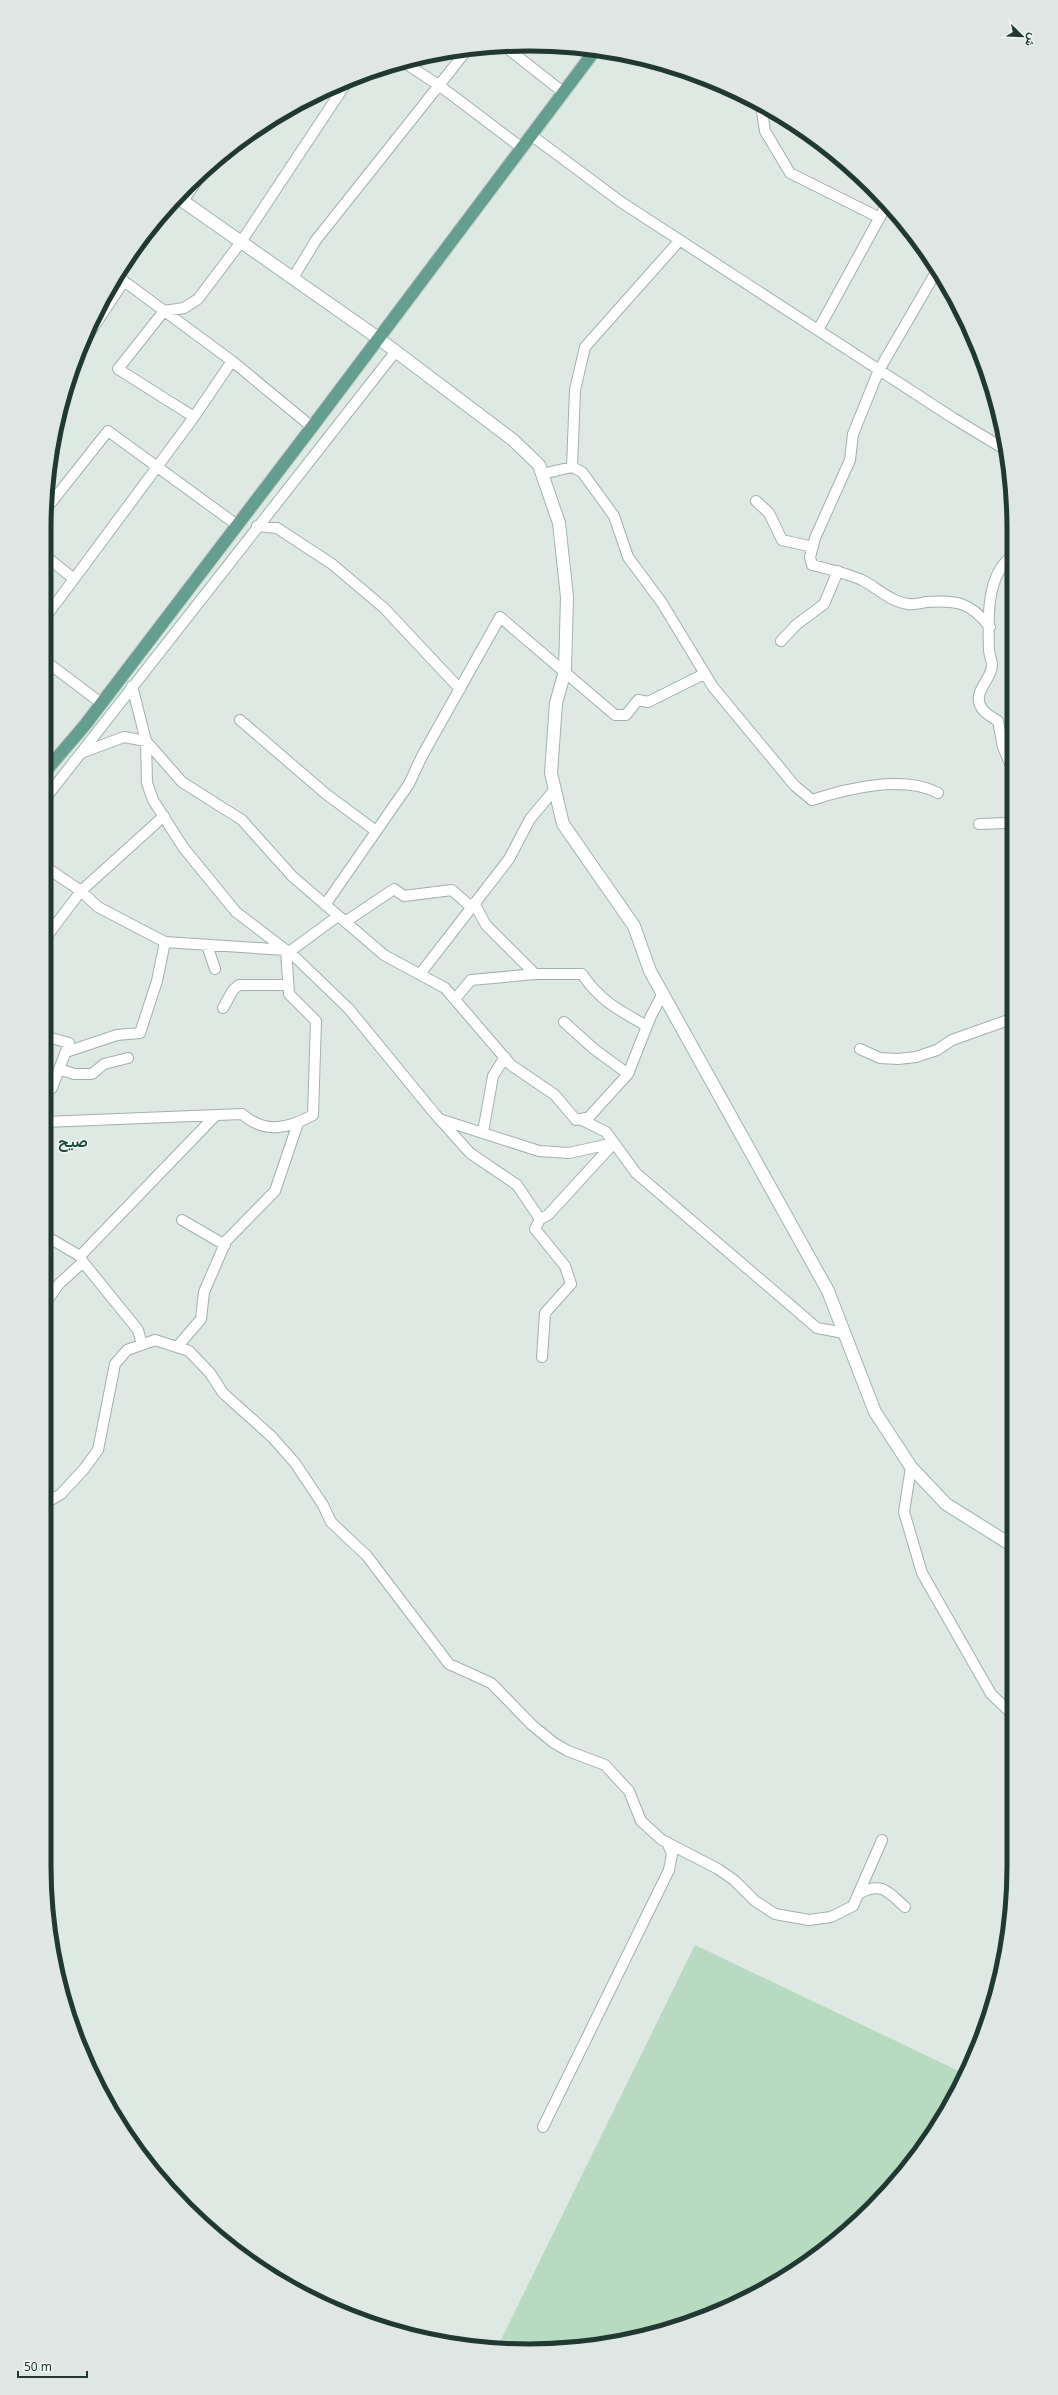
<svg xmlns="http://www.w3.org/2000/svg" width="1058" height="2395" font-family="'Noto Sans',Vazirmatn,sans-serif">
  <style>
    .green { fill: #b7dac0 }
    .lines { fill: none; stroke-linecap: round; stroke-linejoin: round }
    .street-casing { stroke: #a1b1ab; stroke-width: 12 }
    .secondary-casing { stroke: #9eb5ac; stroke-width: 14 }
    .primary-casing { stroke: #bcc4c2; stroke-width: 14 }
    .street { stroke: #fff; stroke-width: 10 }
    .secondary { stroke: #fff; stroke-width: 12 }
    .primary { stroke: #649e8e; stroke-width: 12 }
    .labels { text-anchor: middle; stroke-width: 3; stroke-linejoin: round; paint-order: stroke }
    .district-label { font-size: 15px; font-weight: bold; fill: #1d4a3e; stroke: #eef6f2 }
    .rim { fill: none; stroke: #203932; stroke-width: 5 }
  </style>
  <rect width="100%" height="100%" fill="#dee9e4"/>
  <path class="green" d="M695 1945 965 2074 949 2109 894 2186 824 2251 771 2286 685 2325 623 2342 529 2351 497 2348Z"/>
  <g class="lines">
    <defs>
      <path id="street" d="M503 45 563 92
        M402 61 440 86 522 148
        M702 79 704 78
        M761 105 765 131 790 173 880 218
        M531 135 621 202 953 418 1006 450
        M183 201 201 175
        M936 272 879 370 853 434 850 460 815 538 810 557 812 565C829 569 846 573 862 580 876 587 891 602 908 604 914 605 921 603 926 602 957 600 970 602 990 627
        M117 276 232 361 312 427
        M293 278 316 240 467 50
        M818 330 886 206
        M85 340 124 281
        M232 361 194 417 118 369 164 311 184 308 198 299 241 242 347 82
        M572 467 575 390 585 347 680 240
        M542 474 572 467 582 472 614 516 628 557 662 603 713 687 795 786 812 800C848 788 904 775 938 793
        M756 501 769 513 782 540 813 547
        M46 509 108 431 237 525
        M257 526 277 528 332 564 384 608 460 689
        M1010 558C986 577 988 621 989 650 989 655 992 660 992 665 992 679 974 690 980 705 983 713 992 717 998 721L1003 747 1011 766
        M74 579 194 417
        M44 619 74 579 44 555
        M781 641 796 625 824 604 838 571
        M44 660 101 703
        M132 686 146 741 182 782 242 820 293 877 384 955 445 988 511 1065 555 1095 576 1120 589 1117 628 1074
        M240 720 326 794 376 831
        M81 753 124 737 146 741 147 783 153 800 183 847 200 868 236 912 295 957 349 1009 435 1114 470 1153 517 1185 540 1219 535 1229 565 1266 571 1284 545 1313 542 1357
        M44 800 396 351
        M979 824 1007 823 1011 819
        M474 903 486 925 535 974H582C599 1000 620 1011 647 1026
        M325 905 409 784 422 756 500 617 615 715H626L638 700 648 702 704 674
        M345 922 394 889 404 896 452 890 471 907
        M44 940 81 891 164 816
        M207 945 215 969
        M289 952 338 916
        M420 974 509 859 530 819 555 789
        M455 999 471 980 536 974
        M223 1008 233 990 239 985H288
        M564 1022 594 1049 628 1074 651 1016 663 993
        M860 1049 880 1058 898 1059 916 1057 937 1050 952 1040 1011 1019
        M66 1052 117 1035 140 1033 157 981 165 942
        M59 1069 74 1074H92L104 1064 128 1058
        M44 1093 52 1088 69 1043 44 1036
        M439 1119 539 1151 569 1153 614 1143
        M580 1119 606 1132 636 1173 817 1328 844 1333
        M44 1122 242 1114C265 1134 287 1129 313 1115L316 1021 289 994 286 950 165 942 98 907 81 891 44 866
        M483 1132 493 1076 505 1057
        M540 1219 548 1215 614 1143
        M182 1220 225 1245
        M44 1235 80 1256
        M44 1305 59 1284 83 1262
        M142 1345 138 1330 83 1262 80 1256 216 1115
        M177 1347 201 1319 204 1292 226 1241 275 1191 298 1123
        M44 1396V1397
        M911 1467 904 1512 922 1573 991 1694 1014 1716
        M44 1504 61 1494 84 1469 98 1450 115 1364 127 1350 155 1340 189 1351 210 1373 223 1393 272 1437 295 1463 323 1505 331 1522 367 1556 449 1664 491 1683 532 1725 554 1743 568 1751 605 1765 629 1791 641 1821 662 1840 718 1869 734 1880 755 1901 775 1914 809 1920 831 1917 853 1906 882 1840
        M860 1893C882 1881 889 1893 905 1907
        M543 2127 669 1870 672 1854 667 1842"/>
      <path id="secondary" d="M177 197 378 338 513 440 539 465 559 523 567 597 565 671 556 703 551 773 563 824 634 926 650 971 828 1291 875 1412 911 1467 946 1504 1013 1546"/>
      <path id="primary" d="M44 773 85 725 312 427 596 49"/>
    </defs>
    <use href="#street" class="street-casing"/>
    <use href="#secondary" class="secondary-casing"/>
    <use href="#primary" class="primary-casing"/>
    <use href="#street" class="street"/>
    <use href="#secondary" class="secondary"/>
    <use href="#primary" class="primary"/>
  </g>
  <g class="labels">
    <g class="district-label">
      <text x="73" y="1147">صيح</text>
    </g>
  </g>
  <path d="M0 0H1058V2395H0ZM529 51H529A478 478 0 0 1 1007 529V1866A478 478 0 0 1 529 2344H529A478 478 0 0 1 51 1866V529A478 478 0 0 1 529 51Z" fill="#dee7e3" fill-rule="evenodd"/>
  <path class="rim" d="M529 51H529A478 478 0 0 1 1007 529V1866A478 478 0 0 1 529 2344H529A478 478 0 0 1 51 1866V529A478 478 0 0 1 529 51Z"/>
  <g transform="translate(1022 36) rotate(113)" stroke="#eef6f2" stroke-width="3" paint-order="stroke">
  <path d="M0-3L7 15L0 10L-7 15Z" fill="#203932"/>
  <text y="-6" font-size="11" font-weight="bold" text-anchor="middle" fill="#203932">ش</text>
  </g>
  <path d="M18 2371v6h69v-6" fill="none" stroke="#203932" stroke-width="2"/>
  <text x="24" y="2371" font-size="12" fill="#203932" stroke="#eef6f2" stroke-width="3" paint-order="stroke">50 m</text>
</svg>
